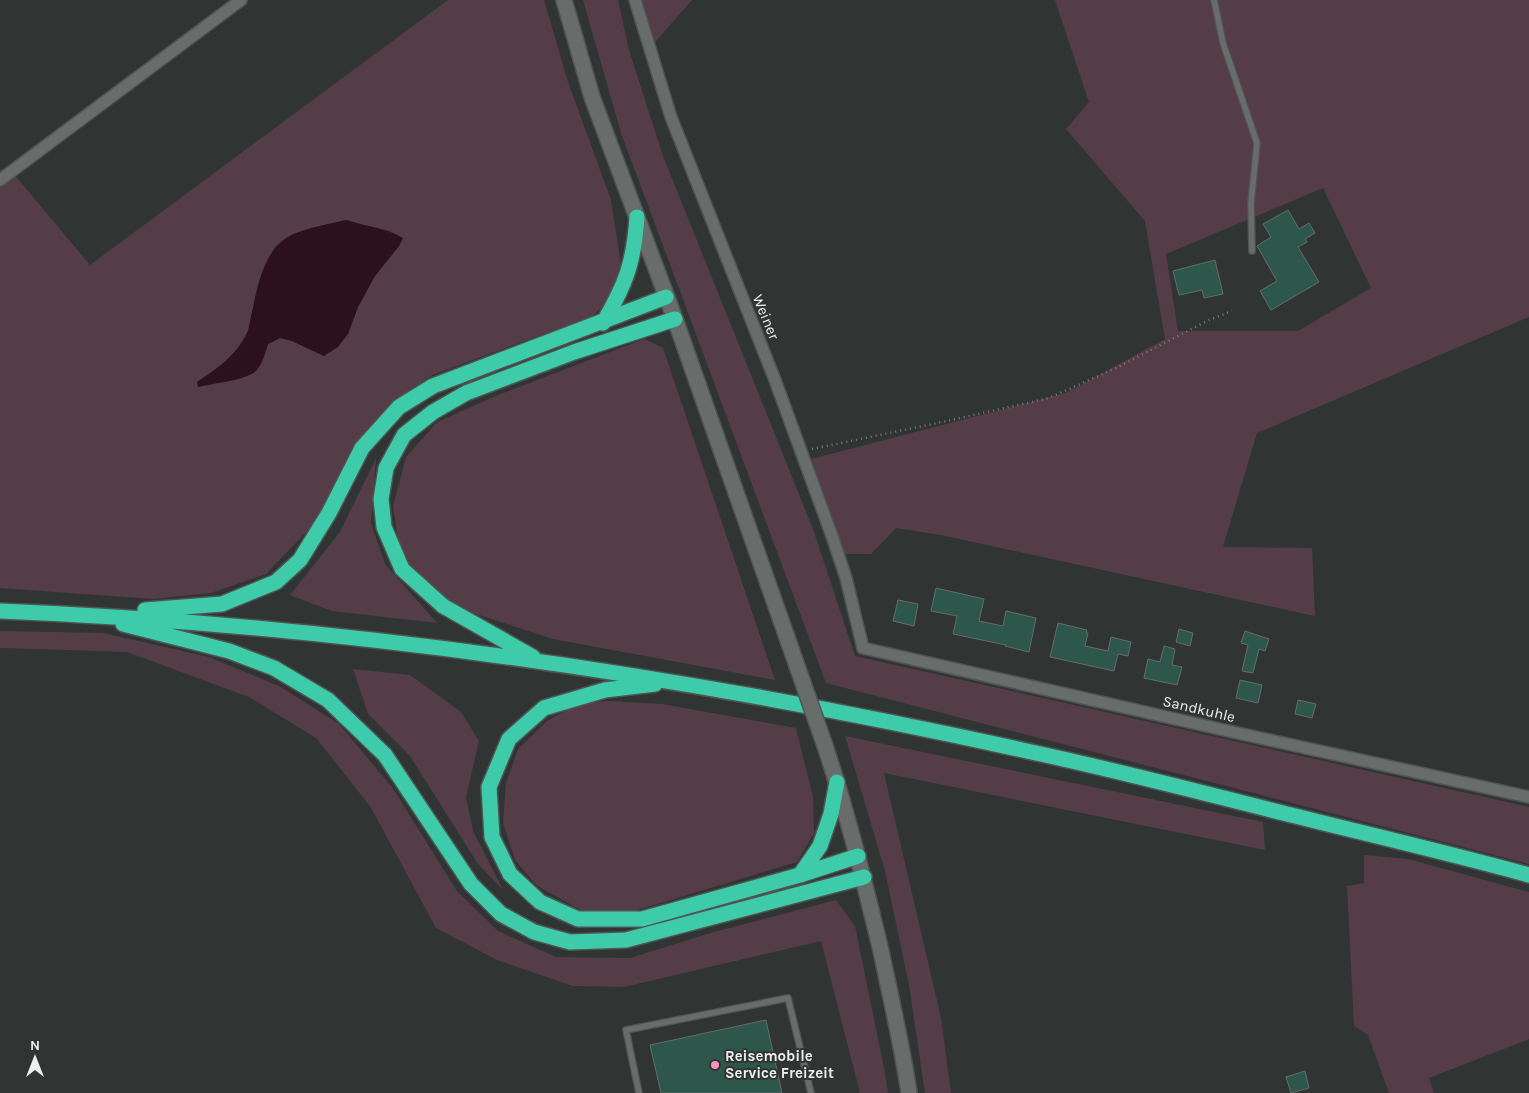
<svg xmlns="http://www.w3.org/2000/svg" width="1529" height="1093" font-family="Karla,sans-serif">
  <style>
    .green { fill: #553d47; fill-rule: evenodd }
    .water { fill: #2c101e }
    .building { fill: #2e574b; stroke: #666b69 }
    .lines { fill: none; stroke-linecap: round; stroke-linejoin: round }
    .lane-casing { stroke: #4f5452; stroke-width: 8 }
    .street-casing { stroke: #4f5452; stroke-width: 14 }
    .secondary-casing { stroke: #4f5452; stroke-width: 18 }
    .highway-casing { stroke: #4f5452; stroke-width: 18 }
    .path { stroke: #787d7b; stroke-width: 2.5; stroke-dasharray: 1 4; stroke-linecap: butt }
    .lane { stroke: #686d6b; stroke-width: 5.5 }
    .street { stroke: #686d6b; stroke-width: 11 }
    .secondary { stroke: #686d6b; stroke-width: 15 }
    .highway { stroke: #3dcba9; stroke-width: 15 }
    .secondary-bridge-casing { stroke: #4f5452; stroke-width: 18; stroke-linecap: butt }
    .secondary-bridge { stroke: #686d6b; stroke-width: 15 }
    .poi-dot { fill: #fc8fc2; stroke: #303533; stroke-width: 2 }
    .labels { text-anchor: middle; stroke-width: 4; stroke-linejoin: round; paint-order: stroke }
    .street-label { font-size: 15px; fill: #edf0ef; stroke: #303533 }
    .poi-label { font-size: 15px; font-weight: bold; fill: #edf0ef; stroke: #303533; text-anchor: start }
  </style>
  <rect width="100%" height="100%" fill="#303533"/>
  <path class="green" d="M448 0H544L568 82 611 200 622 271 613 298 592 316 432 375 394 401 344 469 312 526 266 574 211 593 153 599 0 588V183L13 173 90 265ZM346 220 369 227 390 231 399 246 375 276 358 307 348 334 324 356 292 341 280 338 268 344 263 359 197 382 222 365 237 349 248 331 255 298 264 270 274 248 293 234Z
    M583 0H618L629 50 663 156 813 529 855 656 1529 807V864L826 683 621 133Z
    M642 0H692L655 42Z
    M1055 0H1529V317L1257 433 1223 547 1312 548 1315 616 941 535 896 528 871 554H845L811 459 1066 393 1165 339 1145 221 1066 129 1089 102ZM1323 188 1371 288 1298 331H1178L1166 254Z
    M644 339 663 348 775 680 553 639 476 614 447 600 401 559 393 506 406 457 437 422 498 395Z
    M376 458 371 523 385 564 437 623 332 611 290 595 340 532Z
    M0 631 103 633 209 657 281 687 339 724 392 787 457 891 498 931 556 957 630 958 707 934 836 900 855 926 885 1073 888 1093H860L821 941 624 987 573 986 497 960 436 928 370 806 316 738 249 697 127 652 0 648Z
    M353 669 410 675 461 712 479 741 466 797 473 831 503 890 478 864 410 756 368 714Z
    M609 701 662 704 796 728 813 797 814 833 797 862 634 911 584 912 536 885 515 860 503 823 506 783 518 749 547 721 578 704Z
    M845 736 1263 822 1265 850 884 773 941 1018 951 1093H925L909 985 885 871Z
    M1364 855 1408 859 1529 892V1039L1429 1078 1434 1093H1389L1368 1035 1354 1026 1347 886 1364 883Z"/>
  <path class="water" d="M346 220C365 226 386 228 403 238L399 246 375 276 358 307 348 334 338 347 324 356 292 341 280 338 268 344C265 353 262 366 255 372 245 380 211 384 198 387L197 382C217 369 239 353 248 331 250 324 251 315 253 308 258 282 266 245 294 234 310 227 329 224 346 220Z"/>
  <path class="building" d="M1288 210 1299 229 1309 223 1315 233 1305 239 1307 242 1298 247 1319 282 1271 310 1260 291 1277 281 1257 246 1271 237 1263 224Z
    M1215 260 1223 294 1204 298 1202 290 1179 295 1173 271Z
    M936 588 984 599 979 621 1003 626 1006 611 1036 618 1029 652 1005 646 1006 645 953 634 957 616 931 611Z
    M898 600 918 604 914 626 893 621Z
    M1058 623 1087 630 1086 633H1088L1085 646 1108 651 1111 637 1131 642 1128 656 1118 654 1114 671 1050 657Z
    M1179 629 1193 633 1190 646 1176 642Z
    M1245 631 1269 639 1265 651 1259 649 1253 673 1242 671 1248 645 1241 643Z
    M1164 646 1175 649 1172 665 1182 667 1177 685 1144 678 1148 659 1160 662Z
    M1240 680 1262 685 1258 703 1236 698Z
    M1298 700 1316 704 1312 718 1295 714Z
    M766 1020 782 1093H661L650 1045Z
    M1305 1071 1309 1088 1291 1093 1286 1077Z"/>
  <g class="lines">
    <defs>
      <path id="lane" d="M1214 0 1223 43 1257 143 1251 203 1252 251
        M639 1093 626 1030 788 998 811 1093"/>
      <path id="street" d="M635 0 671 117 775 380 832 536 846 578 863 648 1224 730 1529 797
        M0 180 241 0"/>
      <path id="secondary" d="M564 0 592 97 675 319 790 646
        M824 743C847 811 864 881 881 951 891 999 902 1045 909 1093"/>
      <path id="highway" d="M603 323C626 284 634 262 637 217
        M145 610 222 604 276 582 300 560 329 513 362 448 399 407 433 386 666 297
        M0 611C349 625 695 677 1036 753 1120 771 1203 793 1287 814 1367 834 1449 853 1529 875
        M123 624 229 651 274 668 328 700 385 755 471 884 501 914 534 932 570 942 626 940 864 877
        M533 657 443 606 402 569 384 527 381 499 386 468 404 435 433 412 466 393 574 352 675 319
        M655 684 605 690 544 708 509 739 489 787 492 837 510 874 540 902 578 919H642L800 875 858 856
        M800 875 820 846 831 814 837 782"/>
    </defs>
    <use href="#lane" class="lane-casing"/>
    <use href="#street" class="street-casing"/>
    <use href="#secondary" class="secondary-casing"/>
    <use href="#highway" class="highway-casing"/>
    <path class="path" d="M812 449 947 421 1049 398 1116 368 1209 320 1232 311"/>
    <use href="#lane" class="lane"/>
    <use href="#street" class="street"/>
    <use href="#secondary" class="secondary"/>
    <use href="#highway" class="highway"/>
    <defs>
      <path id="secondary-bridge" d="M790 646 824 743"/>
    </defs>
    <use href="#secondary-bridge" class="secondary-bridge-casing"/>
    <use href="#secondary-bridge" class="secondary-bridge"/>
  </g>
  <circle class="poi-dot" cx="715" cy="1065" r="5"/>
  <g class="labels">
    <g class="street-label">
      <text transform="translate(766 317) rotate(68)" y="5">Weiner</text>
      <text transform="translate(1199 709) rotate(13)" y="5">Sandkuhle</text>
    </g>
    <g class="poi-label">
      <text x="725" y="1061">Reisemobile<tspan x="725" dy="17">Service Freizeit</tspan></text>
    </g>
  </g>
  <g transform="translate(35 1058)" stroke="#303533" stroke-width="4" paint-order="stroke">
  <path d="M0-4L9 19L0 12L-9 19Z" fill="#edf0ef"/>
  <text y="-8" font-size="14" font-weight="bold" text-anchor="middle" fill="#edf0ef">N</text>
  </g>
</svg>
